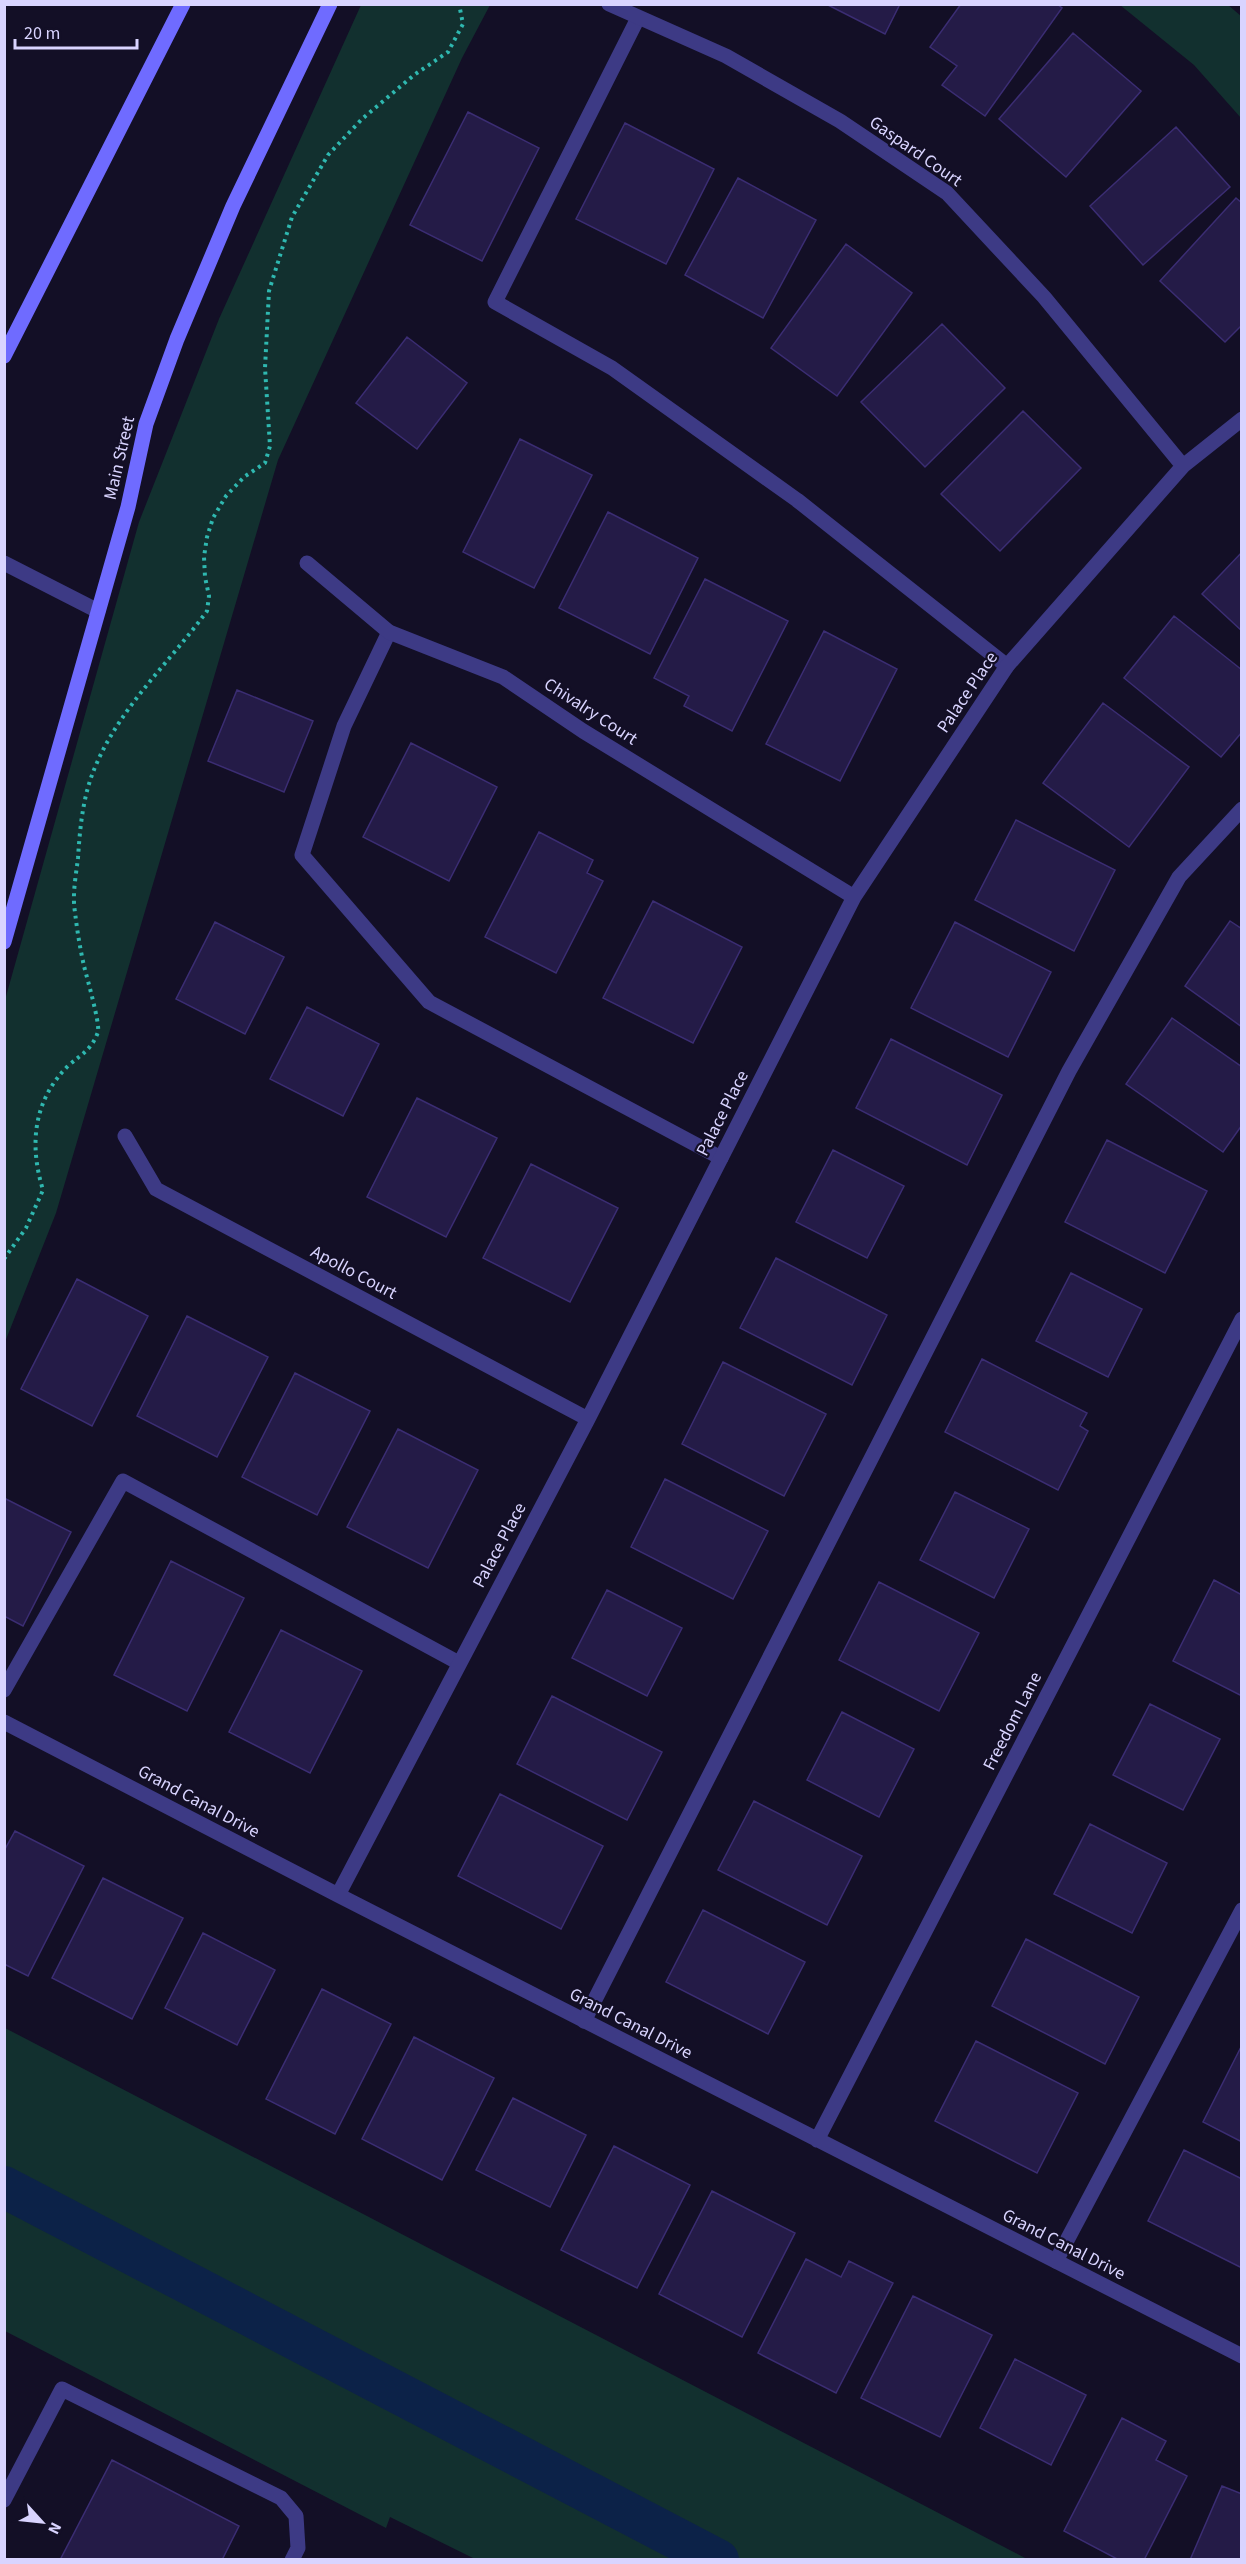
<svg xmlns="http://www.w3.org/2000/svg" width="1246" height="2564" font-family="'Source Sans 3',sans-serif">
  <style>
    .green { fill: #12302f }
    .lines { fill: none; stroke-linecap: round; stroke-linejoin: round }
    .canal { stroke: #0c2248; stroke-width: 42 }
    .building { fill: #241b47; stroke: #3b2d73; stroke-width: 1.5 }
    .path { stroke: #2fb8b0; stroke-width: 4; stroke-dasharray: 3 4.5; stroke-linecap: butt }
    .service { stroke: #3d3a85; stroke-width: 15 }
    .minor { stroke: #3d3a85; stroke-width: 15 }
    .secondary { stroke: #6f6bff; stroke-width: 15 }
    .labels { text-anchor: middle; stroke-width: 4.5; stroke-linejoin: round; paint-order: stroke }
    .street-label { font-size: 18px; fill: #d9d4ff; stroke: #130f26 }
  </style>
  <rect width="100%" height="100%" fill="#130f26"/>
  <path class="green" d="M361 5H490L462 58 278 460 56 1213 5 1342V1000L139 522 219 319Z
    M1120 5H1228L1241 16V118L1194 65Z
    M5 2028 1027 2559H475L390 2517 386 2528 5 2331Z"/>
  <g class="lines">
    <path class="canal" d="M4 2187 718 2560"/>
  </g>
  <path class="building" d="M826 4H900L885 34Z
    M961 4H1057L1062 8 985 116 942 85 957 66 930 47Z
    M1073 33 1141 91 1066 177 999 119Z
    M468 112 539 148 482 261 410 225Z
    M625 123 714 169 666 264 576 219Z
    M1176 127 1230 187 1143 265 1090 206Z
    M738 178 816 220 763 318 685 275Z
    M1236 198 1242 203V325L1225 342 1160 281Z
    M846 244 912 293 837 396 771 348Z
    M942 324 1005 388 925 467 861 402Z
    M407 337 467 383 417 449 356 403Z
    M1023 411 1081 468 1000 551 941 494Z
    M520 439 592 475 534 588 463 552Z
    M608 512 698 558 650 654 559 608Z
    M1242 552V631L1202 594Z
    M705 579 788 621 732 731 684 706 689 696 654 678Z
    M1174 616 1242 670V732L1221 757 1124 678Z
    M824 631 897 669 840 781 766 744Z
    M237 690 313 721 284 792 208 761Z
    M1103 703 1189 767 1129 847 1043 783Z
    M411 743 497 787 449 881 363 837Z
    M1016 820 1115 870 1074 951 975 900Z
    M539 832 593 860 587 873 603 881 556 973 485 937Z
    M653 901 742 947 693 1043 603 998Z
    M1230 921 1242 929V1027L1185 986Z
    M215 922 284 957 245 1034 176 999Z
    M955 922 1051 972 1008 1057 911 1008Z
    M307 1007 379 1044 343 1116 270 1079Z
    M1172 1018 1242 1067V1125L1223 1152 1126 1084Z
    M891 1039 1002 1095 967 1165 856 1108Z
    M417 1098 497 1138 446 1237 367 1197Z
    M1107 1140 1207 1191 1165 1273 1065 1222Z
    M833 1150 904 1186 867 1258 796 1222Z
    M531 1164 618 1208 570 1302 483 1258Z
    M776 1258 887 1315 852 1385 740 1328Z
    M1071 1273 1142 1309 1108 1377 1036 1341Z
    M77 1279 148 1316 92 1426 21 1389Z
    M187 1316 268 1357 217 1457 137 1416Z
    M982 1359 1087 1413 1080 1426 1088 1431 1058 1490 945 1432Z
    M723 1362 826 1414 784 1496 682 1444Z
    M295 1373 370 1411 317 1515 242 1477Z
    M398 1429 478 1470 428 1568 347 1527Z
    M665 1479 768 1531 733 1599 631 1547Z
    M955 1492 1029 1529 994 1598 920 1560Z
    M4 1498 71 1532 23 1626 4 1616Z
    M171 1561 244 1598 187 1711 114 1675Z
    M1214 1580 1242 1595V1696L1173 1661Z
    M879 1582 979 1633 939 1711 839 1660Z
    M607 1590 682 1628 647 1696 572 1658Z
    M281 1630 362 1671 310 1773 229 1732Z
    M552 1696 662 1752 627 1820 517 1764Z
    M1150 1704 1220 1739 1183 1810 1113 1775Z
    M842 1712 914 1749 879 1817 807 1780Z
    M500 1794 603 1846 561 1929 458 1876Z
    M754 1801 862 1856 827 1925 718 1870Z
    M1090 1824 1167 1863 1132 1933 1054 1894Z
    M15 1831 84 1866 28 1976 4 1964V1851Z
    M103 1878 183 1918 132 2019 52 1978Z
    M703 1910 805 1962 768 2034 666 1982Z
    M203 1933 275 1970 237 2045 165 2008Z
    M1026 1939 1139 1997 1105 2064 992 2006Z
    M322 1989 391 2024 335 2134 266 2099Z
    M414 2037 494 2078 442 2180 362 2139Z
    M976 2041 1078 2093 1037 2173 935 2121Z
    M1242 2045V2142L1203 2122Z
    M513 2098 586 2135 550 2207 476 2170Z
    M614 2146 690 2185 637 2288 561 2250Z
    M1184 2150 1242 2179V2268L1148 2221Z
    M712 2191 795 2233 742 2337 659 2294Z
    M806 2259 841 2277 849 2261 893 2283 836 2393 758 2353Z
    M913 2296 992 2335 940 2437 861 2398Z
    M1015 2359 1086 2395 1051 2465 980 2428Z
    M1122 2418 1166 2441 1156 2460 1187 2476 1144 2560H1119L1064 2531Z
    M112 2460 239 2526 222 2560H60Z
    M1222 2486 1242 2494V2560H1190Z"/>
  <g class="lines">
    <path class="path" d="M4 1259 26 1228 43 1190C29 1145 33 1100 69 1065 82 1054 92 1049 98 1032 100 1023 87 978 84 966 80 948 77 930 75 912 72 895 76 875 78 858 80 827 83 794 96 765 121 706 170 662 207 611L209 596 205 577 204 557 207 537 213 518 226 496 244 477 265 463 270 446 265 368 269 291 292 217 328 155 362 119 414 75 448 52 463 24 459 4"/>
    <path class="service" d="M638 18 495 302 612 368 797 500 1007 666
      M389 632 344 726 302 855 429 1002 721 1158
      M4 1690 123 1481 459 1663
      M584 2021 1069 1071 1179 877 1242 809
      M1056 2261 1242 1910
      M4 2500 62 2389 281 2498 296 2516 298 2548 292 2560"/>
    <path class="minor" d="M609 4 726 56 840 121 947 193 1044 297 1183 466
      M4 563 98 611
      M307 563 389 632 503 677 583 731 854 897
      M125 1136 156 1189 588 1419
      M4 1722 338 1895 1242 2356
      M338 1895 588 1419 854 897 1007 666 1183 466 1242 419
      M817 2140 1242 1319"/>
    <path class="secondary" d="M4 356 183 4
      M4 942 128 507 146 424 177 339 233 206 330 4"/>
  </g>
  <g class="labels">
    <g class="street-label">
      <text transform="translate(916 151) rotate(35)" y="6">Gaspard Court</text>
      <text transform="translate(119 458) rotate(-77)" y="6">Main Street</text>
      <text transform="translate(967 692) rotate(-56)" y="6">Palace Place</text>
      <text transform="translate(591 711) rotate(33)" y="6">Chivalry Court</text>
      <text transform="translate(722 1113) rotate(-63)" y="6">Palace Place</text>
      <text transform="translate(354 1272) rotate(28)" y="6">Apollo Court</text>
      <text transform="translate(499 1545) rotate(-62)" y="6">Palace Place</text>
      <text transform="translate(1012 1721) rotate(-63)" y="6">Freedom Lane</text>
      <text transform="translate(199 1801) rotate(28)" y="6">Grand Canal Drive</text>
      <text transform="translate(631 2023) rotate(27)" y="6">Grand Canal Drive</text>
      <text transform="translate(1064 2244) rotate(27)" y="6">Grand Canal Drive</text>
    </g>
  </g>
  <rect width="1246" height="2564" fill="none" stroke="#d9d4ff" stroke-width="12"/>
  <g transform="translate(42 2522) rotate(117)" stroke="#130f26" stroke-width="4.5" paint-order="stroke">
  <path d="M0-4.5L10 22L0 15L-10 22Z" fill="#d9d4ff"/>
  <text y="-9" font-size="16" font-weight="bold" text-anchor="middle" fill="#d9d4ff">N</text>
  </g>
  <path d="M15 39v9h122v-9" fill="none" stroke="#d9d4ff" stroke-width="3"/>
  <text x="24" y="39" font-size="18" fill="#d9d4ff" stroke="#130f26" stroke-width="4.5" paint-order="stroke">20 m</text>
</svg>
